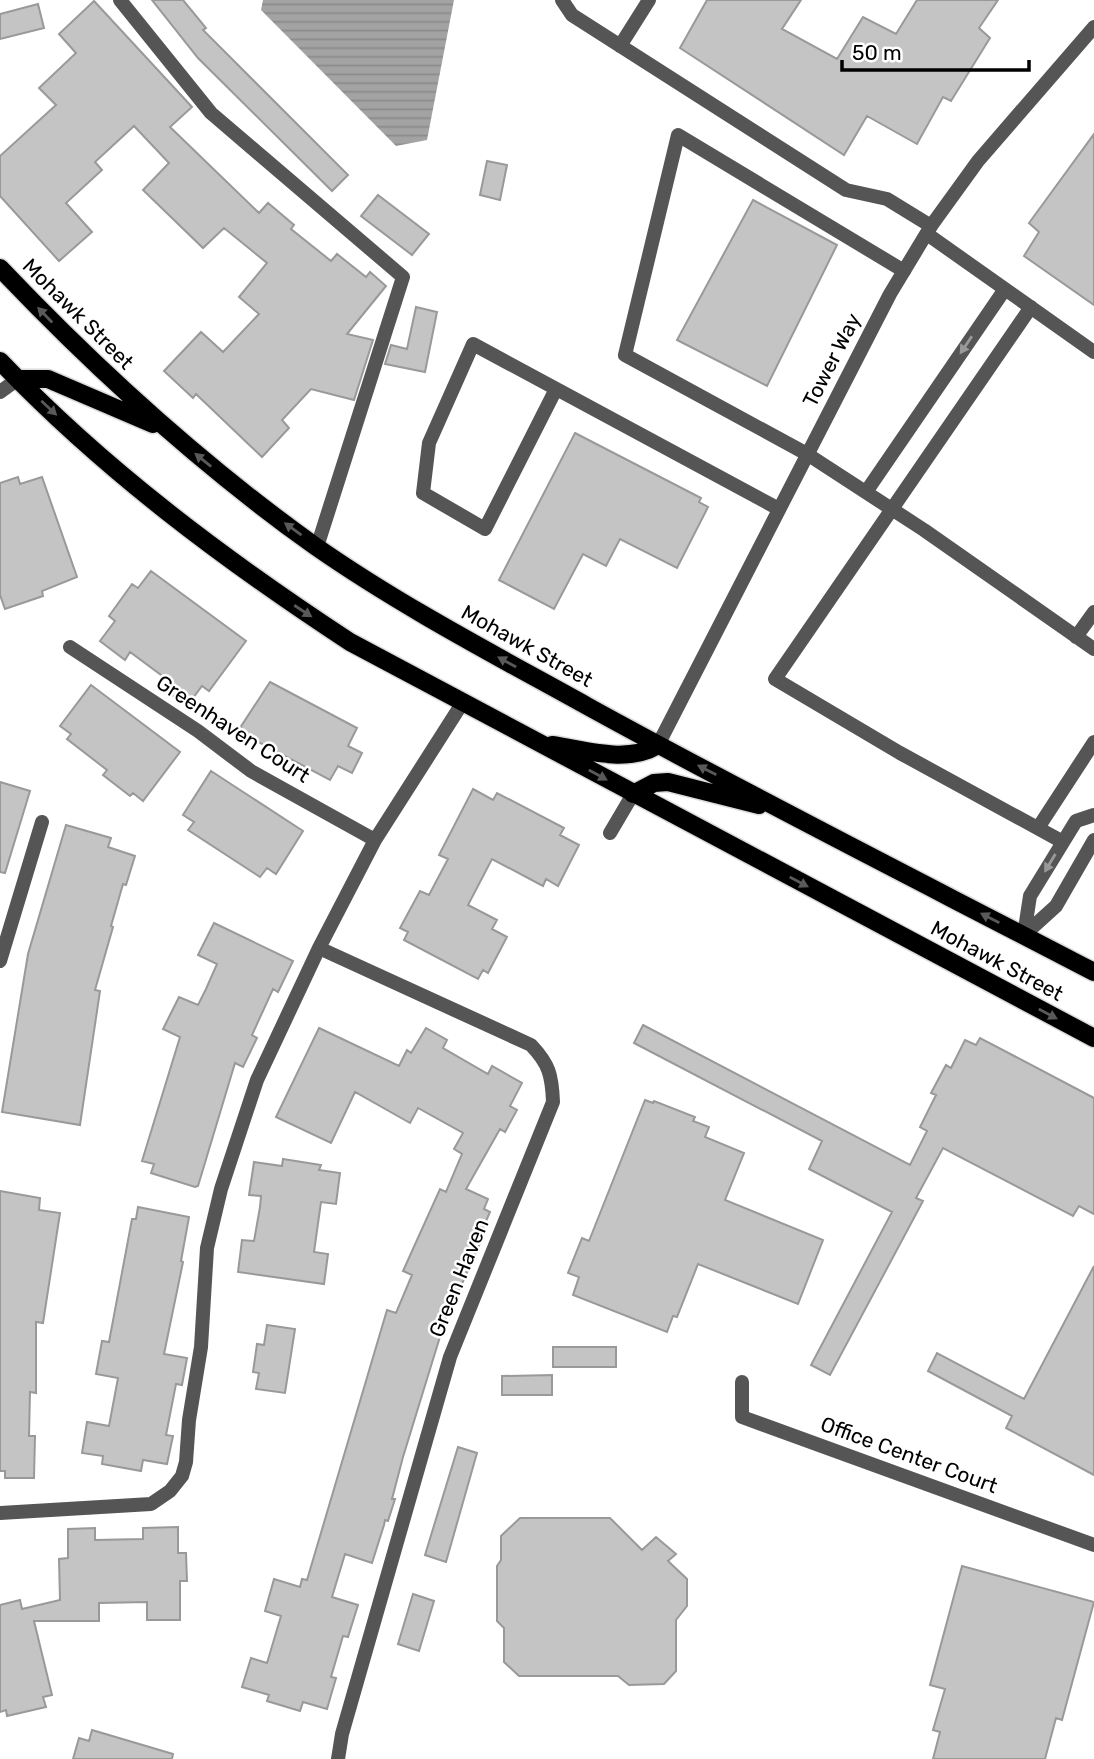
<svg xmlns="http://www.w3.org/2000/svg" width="1094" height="1759" font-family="Rubik,sans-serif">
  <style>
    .water { fill: url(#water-rules) }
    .building { fill: #c4c4c4; stroke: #999; stroke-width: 2 }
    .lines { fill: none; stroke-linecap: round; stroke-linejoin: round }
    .primary-casing { stroke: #dbdbdb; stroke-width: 21 }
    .service { stroke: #555; stroke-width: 14 }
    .minor { stroke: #555; stroke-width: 14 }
    .primary { stroke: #000; stroke-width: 18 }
    .oneway { fill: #595959 }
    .oneway2 { fill: #999 }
    .labels { text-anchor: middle; stroke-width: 5; stroke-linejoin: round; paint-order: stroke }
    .street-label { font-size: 21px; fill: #000; stroke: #fff }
  </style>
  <defs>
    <pattern id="water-rules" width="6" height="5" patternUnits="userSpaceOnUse" patternTransform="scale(1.75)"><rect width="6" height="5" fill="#a3a3a3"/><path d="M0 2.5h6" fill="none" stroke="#8b8b8b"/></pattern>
  </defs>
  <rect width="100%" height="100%" fill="#fff"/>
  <path class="water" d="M263 0H454L427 140 396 146 261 10Z"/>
  <path class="building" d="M152 0H183L206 28 203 30 348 175 332 191 198 58Z
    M707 0H801L782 29 837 59 863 17 896 34 917 0H998L979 28 990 38 951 101 943 97 917 144 867 116 844 155 680 48Z
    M94 1 192 107 170 127 259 213 268 203 294 225 291 229 331 261 337 254 366 277 370 272 386 286 347 334 373 340 354 400 311 389 282 420 289 428 262 457 196 394 193 398 164 371 201 332 223 352 259 314 239 297 267 263 224 228 203 248 143 190 169 163 134 126 95 162 102 170 66 203 92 232 59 261 0 196V156L56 105 39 88 76 53 59 34Z
    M38 4 44 28 0 39V14Z
    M1094 134V305L1024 256 1039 232 1029 223Z
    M487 161 507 165 500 200 480 195Z
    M378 195 429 234 412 255 361 216Z
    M753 200 837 245 767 386 677 340Z
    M416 307 437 312 425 372 385 364 391 345 407 349Z
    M575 433 701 498 699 502 708 507 677 568 620 539 606 566 583 554 554 609 499 580Z
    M18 477 20 484 42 477 77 577 42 591 43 596 5 609 0 595V483Z
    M151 571 246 641 209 691 202 686 187 706 163 688 169 681 130 652 125 660 100 641 115 621 109 616 132 584 138 588Z
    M270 682 357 728 348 746 362 753 352 773 338 766 330 780 238 731Z
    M91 685 180 752 143 801 133 793 130 796 103 775 107 770 67 739 71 734 60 726Z
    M211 771 303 831 276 874 267 868 260 877 188 830 194 822 183 815Z
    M0 782 30 791 5 873 0 872Z
    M473 789 493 800 497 793 564 828 560 835 579 845 558 886 546 879 543 886 492 859 468 905 497 920 492 929 507 937 488 973 483 970 478 979 404 940 408 932 400 928 420 891 429 895 448 859 439 855Z
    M66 825 111 838 108 847 135 856 126 885 123 884 111 926 113 927 95 990 100 991 80 1125 2 1112 28 954Z
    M214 923 293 961 278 992 273 989 252 1035 257 1038 243 1067 235 1063 198 1186 195 1187 151 1173 154 1164 142 1161 180 1037 163 1029 179 997 198 1005 206 989 217 964 198 955Z
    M643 1025 910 1165 927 1131 920 1127 936 1095 931 1093 946 1065 951 1068 965 1040 976 1045 980 1038 1094 1098V1214L1079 1206 1073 1216 943 1148 916 1198 923 1201 830 1375 811 1365 892 1212 809 1169 822 1141 634 1043Z
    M319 1028 399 1066 407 1050 411 1053 426 1028 447 1040 443 1048 488 1074 492 1066 522 1083 510 1106 517 1110 505 1132 500 1129 466 1189 488 1199 484 1209 490 1212 477 1242 480 1243 454 1302 451 1301 403 1457 392 1499H395L388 1521 385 1520 384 1525 372 1563 345 1554 332 1597 358 1605 348 1637 343 1636 331 1677 336 1678 327 1709 303 1702 300 1711 267 1701 269 1695 242 1687 251 1658 267 1663 281 1616 265 1611 274 1579 300 1587 302 1579 307 1580 387 1310 396 1313 412 1275 403 1271 440 1189 446 1192 462 1154 454 1149 463 1133 418 1108 410 1123 355 1092 331 1143 276 1117Z
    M645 1100 653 1103 654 1101 695 1117 693 1121 709 1127 705 1137 744 1153 725 1200 823 1240 798 1304 698 1264 677 1317 673 1316 667 1332 573 1295 579 1277 568 1273 582 1238 589 1241Z
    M283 1159 321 1165 319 1170 340 1173 336 1204 321 1202 314 1252 328 1254 324 1284 238 1272 242 1240 254 1241 260 1207 261 1196 249 1195 254 1162 282 1166Z
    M0 1191 40 1198 39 1210 60 1213 43 1323 36 1322V1393L30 1392 29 1436H35L34 1478H5V1471H0Z
    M138 1207 189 1217 181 1261 183 1262 164 1354 187 1358 182 1385 176 1384 166 1435 173 1436 167 1464 143 1460 141 1471 102 1464 103 1456 82 1453 87 1422 109 1426 118 1378 96 1374 102 1341 109 1342 132 1219H136Z
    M1094 1266V1475L1006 1428 1012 1416 928 1371 937 1353 1024 1399Z
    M267 1325 295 1329 285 1393 256 1389 259 1373 253 1372 257 1344 264 1345Z
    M553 1347H616V1367H553Z
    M552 1375V1395H502V1376Z
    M458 1447 477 1453 446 1562 425 1555Z
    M520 1518H610L642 1550 656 1537 676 1554 668 1561 687 1579V1606L676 1620V1671L664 1684 629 1685 618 1676H519L504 1662V1628L497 1621V1566L501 1560V1536Z
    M178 1527V1553H186L187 1581H180V1620H147V1602L99 1603V1621H34L52 1695 43 1697 46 1707 7 1716 6 1710 0 1712V1605L20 1600 22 1609 60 1600 59 1559 68 1558V1529L95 1528V1540L143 1539V1528Z
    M962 1566 1094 1602 1062 1720 1056 1718 1045 1759H933L940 1732 933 1730 945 1689 930 1685Z
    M413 1594 434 1601 419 1651 398 1644Z
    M92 1730 173 1754 172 1759H73L79 1738 89 1741Z"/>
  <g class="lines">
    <defs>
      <path id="primary" d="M0 268C97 370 200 464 315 546 401 606 495 655 587 706 754 798 925 884 1094 972
        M0 361C104 470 225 560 350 642L1094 1038
        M18 379H48L153 424
        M552 745C586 750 627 764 658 745
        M633 794 654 783 668 782 759 805"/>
    </defs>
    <use href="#primary" class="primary-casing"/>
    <path class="service" d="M120 0 211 113 403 277 317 547
      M562 0 572 15 846 190 887 199 931 226
      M620 46 649 0
      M927 234 1094 352
      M904 271 678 135 625 355 807 454 924 530 1094 649
      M1031 307 775 679 900 753 1063 842
      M556 389 485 529 423 493 429 443 473 344 779 509
      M866 492 1005 289
      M1076 637 1094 612
      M1038 828 1094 742
      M610 833 633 794
      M1024 935 1030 896 1076 821 1094 815
      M1024 935 1056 906 1094 840"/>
    <path class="minor" d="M0 392 18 379
      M70 647 198 731 251 771 375 840
      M658 745 890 294 931 226 978 161 1094 27
      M319 948 531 1045C549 1064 552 1075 553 1102L450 1357 342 1734 338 1759
      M0 961 42 822
      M742 1382V1417L1094 1545
      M0 1513 151 1504 170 1491 182 1476 186 1462 189 1420 201 1347 207 1248 221 1189 257 1080 319 948 375 840 463 702"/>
    <use href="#primary" class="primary"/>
  </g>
  <defs><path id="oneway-solid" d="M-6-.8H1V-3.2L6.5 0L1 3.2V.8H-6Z" transform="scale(1.75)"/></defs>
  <g class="oneway">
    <use href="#oneway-solid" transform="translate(45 315) rotate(-134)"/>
    <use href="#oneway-solid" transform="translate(49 408) rotate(43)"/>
    <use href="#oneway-solid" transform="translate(203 460) rotate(-141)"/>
    <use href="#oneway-solid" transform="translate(293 529) rotate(-144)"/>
    <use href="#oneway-solid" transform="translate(303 611) rotate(33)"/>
    <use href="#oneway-solid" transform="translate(507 662) rotate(-151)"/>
    <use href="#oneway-solid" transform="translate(707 770) rotate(-153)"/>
    <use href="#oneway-solid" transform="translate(598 775) rotate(29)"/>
    <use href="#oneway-solid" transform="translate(799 882) rotate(28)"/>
    <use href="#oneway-solid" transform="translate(990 918) rotate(-153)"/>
    <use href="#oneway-solid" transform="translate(1048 1014) rotate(28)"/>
  </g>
  <g class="oneway2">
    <use href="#oneway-solid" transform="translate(966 345) rotate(124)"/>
    <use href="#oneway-solid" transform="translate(1050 863) rotate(121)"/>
  </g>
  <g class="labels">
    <g class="street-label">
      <text transform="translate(78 314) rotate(45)" y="7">Mohawk Street</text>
      <text transform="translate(832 360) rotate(-63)" y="7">Tower Way</text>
      <text transform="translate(527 646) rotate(29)" y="7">Mohawk Street</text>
      <text transform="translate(233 729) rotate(33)" y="7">Greenhaven Court</text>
      <text transform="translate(997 961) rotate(28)" y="7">Mohawk Street</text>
      <text transform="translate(459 1278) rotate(-68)" y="7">Green Haven</text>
      <text transform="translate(909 1455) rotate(20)" y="7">Office Center Court</text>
    </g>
  </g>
  <path d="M842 60v10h187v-10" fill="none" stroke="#000000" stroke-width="3.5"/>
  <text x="852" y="60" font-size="21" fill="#000000" stroke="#ffffff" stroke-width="5" paint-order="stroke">50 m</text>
</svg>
